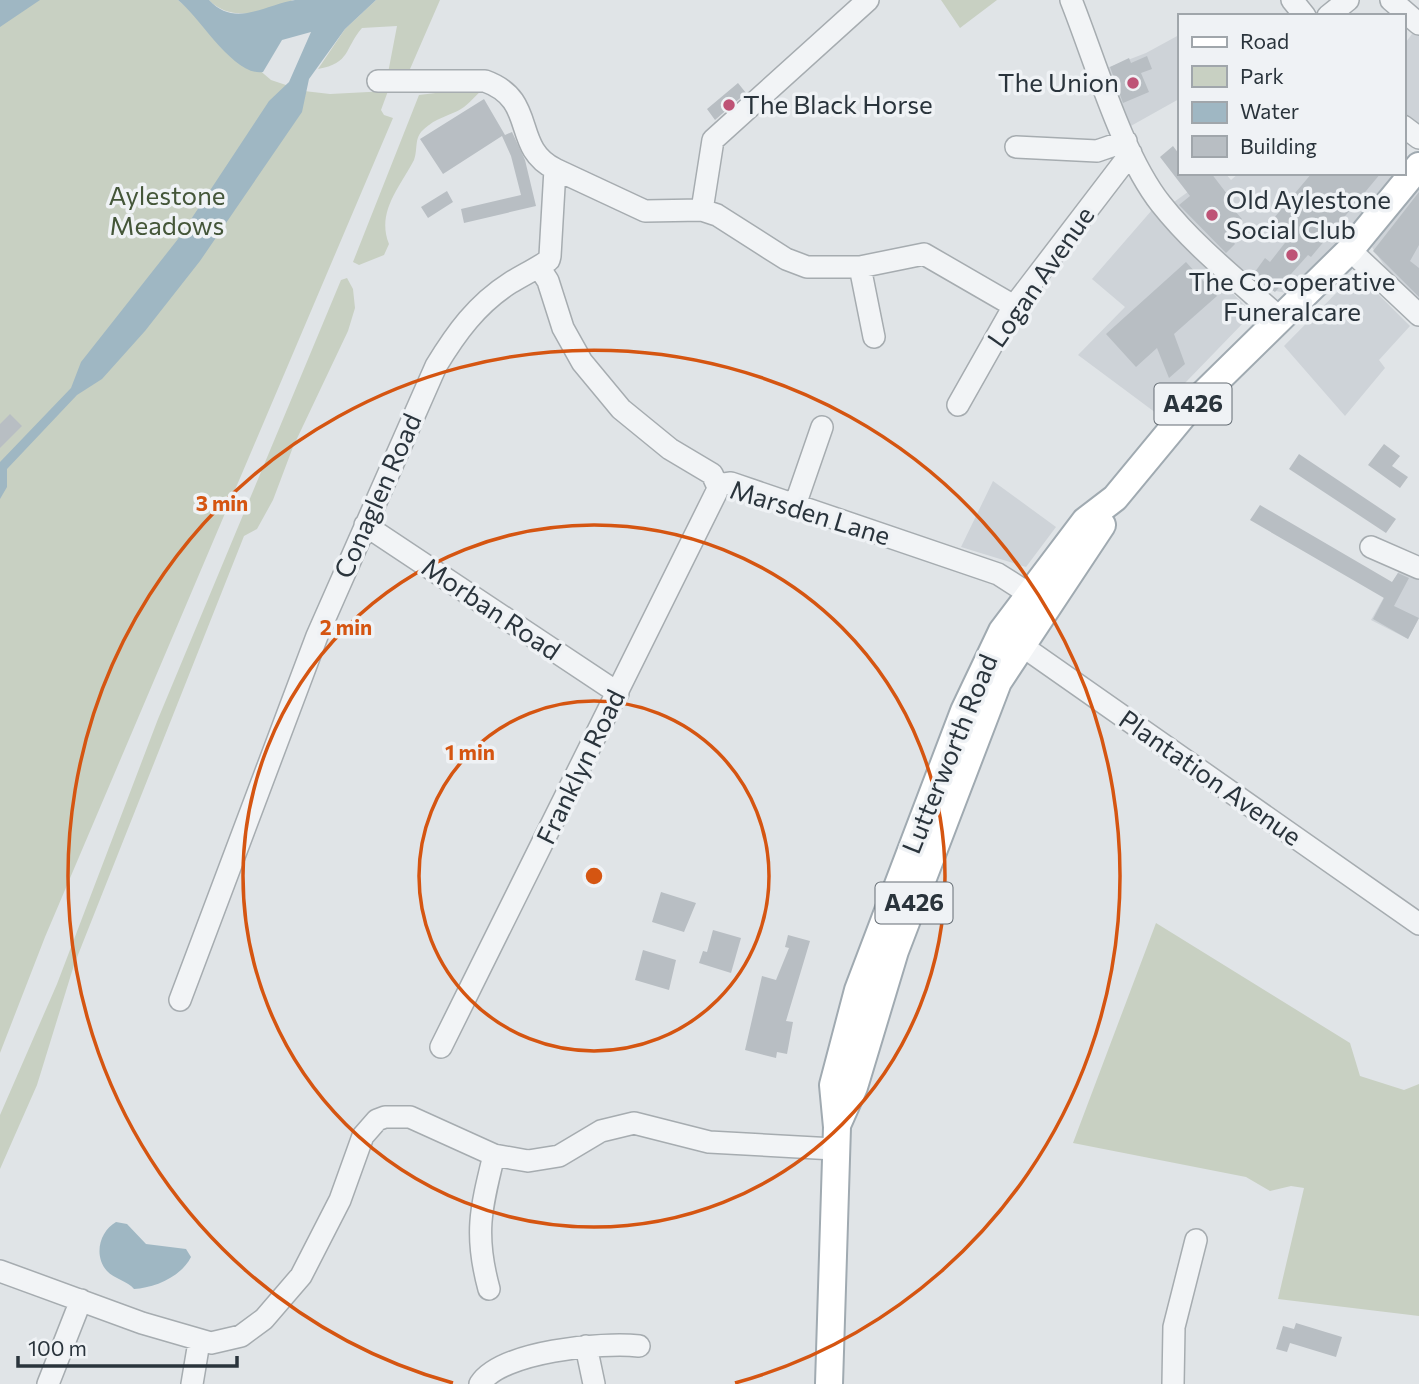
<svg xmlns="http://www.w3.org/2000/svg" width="1419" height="1384" font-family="Commissioner,sans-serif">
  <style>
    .built { fill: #ced3d8 }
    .green { fill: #c8d0c2 }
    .water { fill: #9fb7c3 }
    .building { fill: #b8bec3 }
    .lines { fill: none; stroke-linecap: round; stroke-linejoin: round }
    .minor-casing { stroke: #a6acb0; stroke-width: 24 }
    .major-casing { stroke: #a0aab1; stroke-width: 30 }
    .minor { stroke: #f2f4f6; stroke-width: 21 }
    .major { stroke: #fff; stroke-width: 26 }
    .ring { fill: none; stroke: #d55511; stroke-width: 3.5 }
    .poi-dot { fill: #be5376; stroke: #eff2f5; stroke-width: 2.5 }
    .labels { text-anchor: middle; stroke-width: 7; stroke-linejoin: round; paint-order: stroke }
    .shield { fill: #eff2f5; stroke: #656d74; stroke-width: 2 }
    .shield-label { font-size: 24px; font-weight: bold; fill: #2a343c }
    .poi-label { font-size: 26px; fill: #2a343c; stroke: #eff2f5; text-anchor: start }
    .park-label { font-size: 26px; fill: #445639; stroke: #eff2f5 }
    .street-label { font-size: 26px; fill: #2a343c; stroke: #eff2f5 }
    .centre { fill: #d55511; stroke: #eff2f5; stroke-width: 3.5 }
    .ring-label { font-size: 21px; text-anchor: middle; font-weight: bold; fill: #d55511; stroke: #eff2f5; stroke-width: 7; stroke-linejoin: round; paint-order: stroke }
  </style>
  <rect width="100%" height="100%" fill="#e0e4e7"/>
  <path class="built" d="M1415 30 1419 33V125L1403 114V46Z
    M1179 35V99L1129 127 1107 68 1146 53Z
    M1214 173H1225L1231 180 1239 173H1397L1361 219 1295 289 1286 293 1267 289 1236 267 1174 202Z
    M1419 188V301L1395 282 1372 247Z
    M1152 210 1246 307V320L1156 413 1078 355 1125 307 1092 279Z
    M1360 276 1410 326 1379 360 1385 368 1345 416 1284 346 1352 277Z
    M993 481 1056 527 1026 567 961 547Z
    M1400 569 1419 579V618L1408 639 1371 620Z"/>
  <path class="green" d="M0 0H178L271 80 304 91 330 94 388 91 381 110 384 115 393 118 45 937 0 1053Z
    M209 0H293C266 12 231 23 209 0Z
    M376 0H440L407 76 388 73 397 26 362 28C344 49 351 63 318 69L345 29Z
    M941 0H997L960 28Z
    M485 87C477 94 469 104 461 109 447 117 437 117 423 130 414 138 418 150 414 160 400 187 376 212 389 244L384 255 359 265 353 262 419 95Z
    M347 278 353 289 355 308 348 331 293 447 273 500 257 529 244 536 74 965 37 1085 0 1169V1115L57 984 158 719 341 280Z
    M1156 923 1350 1043 1360 1076 1404 1090 1419 1084V1316L1278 1299 1304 1188 1291 1186 1270 1191 1246 1177 1073 1143Z"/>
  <path class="water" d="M0 0H40L0 27Z
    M178 0H209C235 28 264 5 295 0 321 0 350 0 376 0L345 29 309 79 302 112 200 261 145 331 102 379 77 395 7 469V487L0 499V462L71 388 81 362 178 239 269 101 289 82 311 32 282 40 263 72C234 77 199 16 178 0Z
    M116 1222 127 1224 146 1244 186 1249 191 1257C181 1277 154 1288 134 1289 128 1281 114 1279 107 1271 93 1255 100 1231 116 1222Z"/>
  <path class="building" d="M1147 56 1152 69 1141 73 1149 92 1123 103 1110 67 1129 58 1131 63Z
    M738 83 746 93 715 120 707 109Z
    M484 99 505 135 512 132 525 160 536 206 464 223 461 209 521 195 511 156 502 136 443 174 420 139Z
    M1173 146 1179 154V173H1211L1237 207 1234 210 1242 219 1227 233 1235 244 1226 253 1179 205 1190 196 1160 157Z
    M1312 173H1381L1311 257 1308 255 1275 292 1252 276 1265 258 1270 262 1288 239 1268 225Z
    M447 191 453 202 428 218 421 207Z
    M1419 192V245L1410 261 1419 268V297L1373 251Z
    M1186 262 1217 296 1174 334 1185 364 1169 378 1157 348 1136 367 1106 334Z
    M10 414 22 426 0 448V424Z
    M1384 444 1400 456 1392 466 1408 477 1400 488 1368 465Z
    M1299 454 1396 519 1386 533 1289 469Z
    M1260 505 1392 582 1398 573 1409 578 1394 606 1419 618 1408 639 1373 619 1384 598 1250 520Z
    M661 892 696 903 684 932 652 922Z
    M713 930 741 938 731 973 699 963 703 951 707 952Z
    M788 935 810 941 786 1021 793 1022 787 1054 777 1052 776 1058 745 1050 762 976 776 980 789 948 785 947Z
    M643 950 676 960 669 990 635 980Z
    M1296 1323 1342 1337 1336 1357 1290 1343 1287 1352 1276 1349 1283 1326 1294 1329Z"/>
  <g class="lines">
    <defs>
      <path id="minor" d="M1071 0C1095 60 1122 155 1161 204 1195 247 1240 282 1280 318
        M1292 0 1305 16
        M1391 0 1419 24
        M1328 16 1348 0
        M1403 126 1419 138
        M1016 147 1097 151 1126 141
        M555 169 645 211 702 210 717 215 786 259 807 267H860L924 254 1014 306
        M702 210 713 140 868 0
        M1350 250 1419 315
        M539 267 548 281 563 328 582 362 621 409 670 449 712 474 717 485 731 483 998 574 1042 602
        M860 267 874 337
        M958 405 1014 306 1131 153
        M795 505 822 427
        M365 525 618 693
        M1371 547 1419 568
        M1011 638 1419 924
        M180 1000 317 636 436 366C456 333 477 304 510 283 523 275 536 269 549 260L550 256 555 169C511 147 538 100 485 81H378
        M441 1047 717 491V485
        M0 1271 142 1323 211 1343 241 1336 264 1319 301 1276 340 1200 363 1136 377 1120 385 1117H410L494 1155 528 1161 559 1156 601 1131 634 1123 709 1142 834 1149
        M489 1289C474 1234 481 1208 494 1155
        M586 1346 594 1384
        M48 1384 81 1300
        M192 1384 199 1342
        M480 1384C501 1351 602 1342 639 1346
        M1173 1384 1174 1327 1196 1240"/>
      <path id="major" d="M838 1123 854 1087 895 951 998 682 1102 525
        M829 1384 837 1127 833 1085 858 990 964 711 1002 631 1085 521 1115 498 1191 406 1350 250 1419 166"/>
    </defs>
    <use href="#minor" class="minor-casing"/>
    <use href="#major" class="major-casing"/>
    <use href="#minor" class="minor"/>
    <use href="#major" class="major"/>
  </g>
  <g class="ring">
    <circle cx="594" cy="876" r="175"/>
    <circle cx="594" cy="876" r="351"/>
    <path d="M453 1383A526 526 0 1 1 735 1383"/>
  </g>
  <g class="poi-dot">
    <circle cx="1133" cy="83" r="7"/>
    <circle cx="729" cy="105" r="7"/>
    <circle cx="1212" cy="215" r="7"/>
    <circle cx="1292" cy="255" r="7"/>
  </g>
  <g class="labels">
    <g class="shield">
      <rect x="1154.5" y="383.5" width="77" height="41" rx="5"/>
      <rect x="875.5" y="882.5" width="77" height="41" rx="5"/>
    </g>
    <g class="shield-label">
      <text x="1193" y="412">A426</text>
      <text x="914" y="911">A426</text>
    </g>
    <g class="poi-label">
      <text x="1119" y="92" text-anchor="end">The Union</text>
      <text x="743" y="114">The Black Horse</text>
      <text x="1226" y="209">Old Aylestone<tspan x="1226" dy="30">Social Club</tspan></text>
      <text x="1292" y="291" text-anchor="middle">The Co-operative<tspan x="1292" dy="30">Funeralcare</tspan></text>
    </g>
    <g class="park-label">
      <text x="167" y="205">Aylestone<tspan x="167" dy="30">Meadows</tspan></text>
    </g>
    <g class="street-label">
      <text transform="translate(1041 277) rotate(-55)" y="9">Logan Avenue</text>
      <text transform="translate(378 496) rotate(-66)" y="9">Conaglen Road</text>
      <text transform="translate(810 513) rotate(17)" y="9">Marsden Lane</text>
      <text transform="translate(491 609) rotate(34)" y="9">Morban Road</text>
      <text transform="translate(950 754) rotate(-68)" y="9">Lutterworth Road</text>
      <text transform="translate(581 767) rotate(-64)" y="9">Franklyn Road</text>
      <text transform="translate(1210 778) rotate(35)" y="9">Plantation Avenue</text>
    </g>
  </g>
  <circle cx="594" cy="876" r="10" class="centre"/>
  <g class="ring-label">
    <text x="222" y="511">3 min</text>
    <text x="346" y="635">2 min</text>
    <text x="470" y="760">1 min</text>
  </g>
  <rect x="1178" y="14" width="228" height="161" fill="#eff2f5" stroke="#a0a6ab" stroke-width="2"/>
  <rect x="1192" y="37" width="35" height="10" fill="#ffffff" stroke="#a0a6ab" stroke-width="2"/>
  <text x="1240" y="49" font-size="21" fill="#2a343c">Road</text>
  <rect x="1192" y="66" width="35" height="21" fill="#c8d0c2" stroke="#a0a6ab" stroke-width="2"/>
  <text x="1240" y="84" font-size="21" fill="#2a343c">Park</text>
  <rect x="1192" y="102" width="35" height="21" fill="#9fb7c3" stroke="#a0a6ab" stroke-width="2"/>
  <text x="1240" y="119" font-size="21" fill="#2a343c">Water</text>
  <rect x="1192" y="136" width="35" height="21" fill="#b8bec3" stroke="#a0a6ab" stroke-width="2"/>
  <text x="1240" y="154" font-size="21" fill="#2a343c">Building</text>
  <path d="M18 1356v10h219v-10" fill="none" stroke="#2a343c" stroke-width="3.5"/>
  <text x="28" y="1356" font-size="21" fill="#2a343c" stroke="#eff2f5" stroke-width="5" paint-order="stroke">100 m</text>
</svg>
